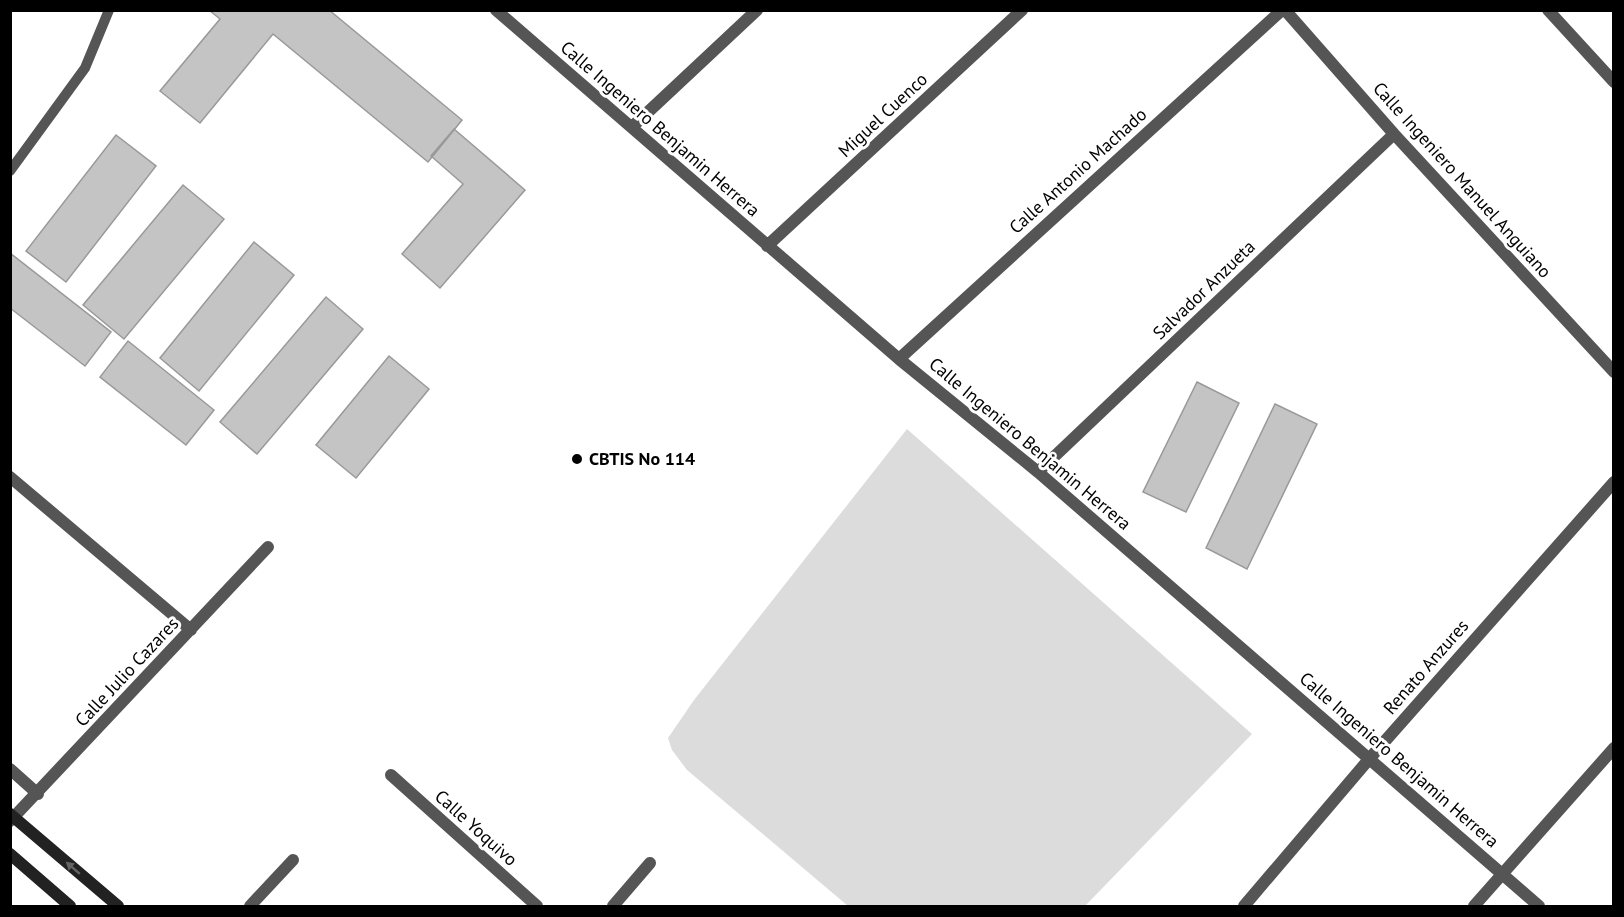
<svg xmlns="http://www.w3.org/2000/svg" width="1624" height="917" font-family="'PT Sans',sans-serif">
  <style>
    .green { fill: #dcdcdc }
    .building { fill: #c4c4c4; stroke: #999; stroke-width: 1.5 }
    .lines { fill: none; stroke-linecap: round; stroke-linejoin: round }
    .service { stroke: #555; stroke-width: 10 }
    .minor { stroke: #555; stroke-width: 12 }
    .secondary { stroke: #222; stroke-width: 12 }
    .oneway { fill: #646464 }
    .poi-dot { fill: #000; stroke: #fff; stroke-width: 2 }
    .labels { text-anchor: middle; stroke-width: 6; stroke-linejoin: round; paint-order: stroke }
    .street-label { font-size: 18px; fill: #000; stroke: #fff }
    .poi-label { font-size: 18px; font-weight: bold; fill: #000; stroke: #fff; text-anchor: start }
  </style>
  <rect width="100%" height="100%" fill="#fff"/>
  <path class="green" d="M907 429 1252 734 1085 906H848L687 770 672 750 668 738 694 700Z"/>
  <path class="building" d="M209 10H329L462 120 428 162 273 34 200 123 160 91 220 19Z
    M454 129 525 190 440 288 402 254 463 184 431 156Z
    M116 135 156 166 66 282 26 251Z
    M183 185 224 219 124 339 83 305Z
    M254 242 294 275 199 391 160 358Z
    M10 253 111 332 85 366 10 308Z
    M326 297 363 329 257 454 220 422Z
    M128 341 214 410 186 445 100 377Z
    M389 356 429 389 356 478 316 445Z
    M1197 382 1239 403 1186 512 1143 492Z
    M1275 404 1317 424 1247 569 1206 548Z"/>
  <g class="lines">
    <path class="service" d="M10 171 85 68 109 10"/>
    <path class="minor" d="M496 10 899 359 1038 472 1539 906
      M1285 10 1394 134 1614 372
      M1548 10 1614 82
      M632 127 757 10
      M767 246 1022 10
      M899 359 1282 10
      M1038 472 1394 134
      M10 477 191 630
      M10 769 38 794
      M391 775 537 906
      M10 821 268 547
      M250 906 293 860
      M613 906 650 863
      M1244 906 1370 758 1614 482
      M1474 906 1614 748"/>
    <path class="secondary" d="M10 814 118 906
      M10 854 70 906"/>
  </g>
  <defs><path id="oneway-solid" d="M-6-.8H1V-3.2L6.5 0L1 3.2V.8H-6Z" transform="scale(1.5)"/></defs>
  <use class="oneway" href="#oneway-solid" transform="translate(73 868) rotate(-139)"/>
  <circle class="poi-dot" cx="577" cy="459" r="6"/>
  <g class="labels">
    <g class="street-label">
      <text transform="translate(883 115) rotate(-43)" y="6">Miguel Cuenco</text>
      <text transform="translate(660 129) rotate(41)" y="6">Calle Ingeniero Benjamin Herrera</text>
      <text transform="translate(1078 171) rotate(-42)" y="6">Calle Antonio Machado</text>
      <text transform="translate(1462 180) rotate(48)" y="6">Calle Ingeniero Manuel Anguiano</text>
      <text transform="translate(1204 290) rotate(-44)" y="6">Salvador Anzueta</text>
      <text transform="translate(1030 444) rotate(40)" y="6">Calle Ingeniero Benjamin Herrera</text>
      <text transform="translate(1426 667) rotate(-49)" y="6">Renato Anzures</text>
      <text transform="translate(127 672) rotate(-47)" y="6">Calle Julio Cazares</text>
      <text transform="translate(1399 760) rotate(41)" y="6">Calle Ingeniero Benjamin Herrera</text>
      <text transform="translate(476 828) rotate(42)" y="6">Calle Yoquivo</text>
    </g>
    <g class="poi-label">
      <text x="589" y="465">CBTIS No 114</text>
    </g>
  </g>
  <rect width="1624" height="917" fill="none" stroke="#000000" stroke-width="24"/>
</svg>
